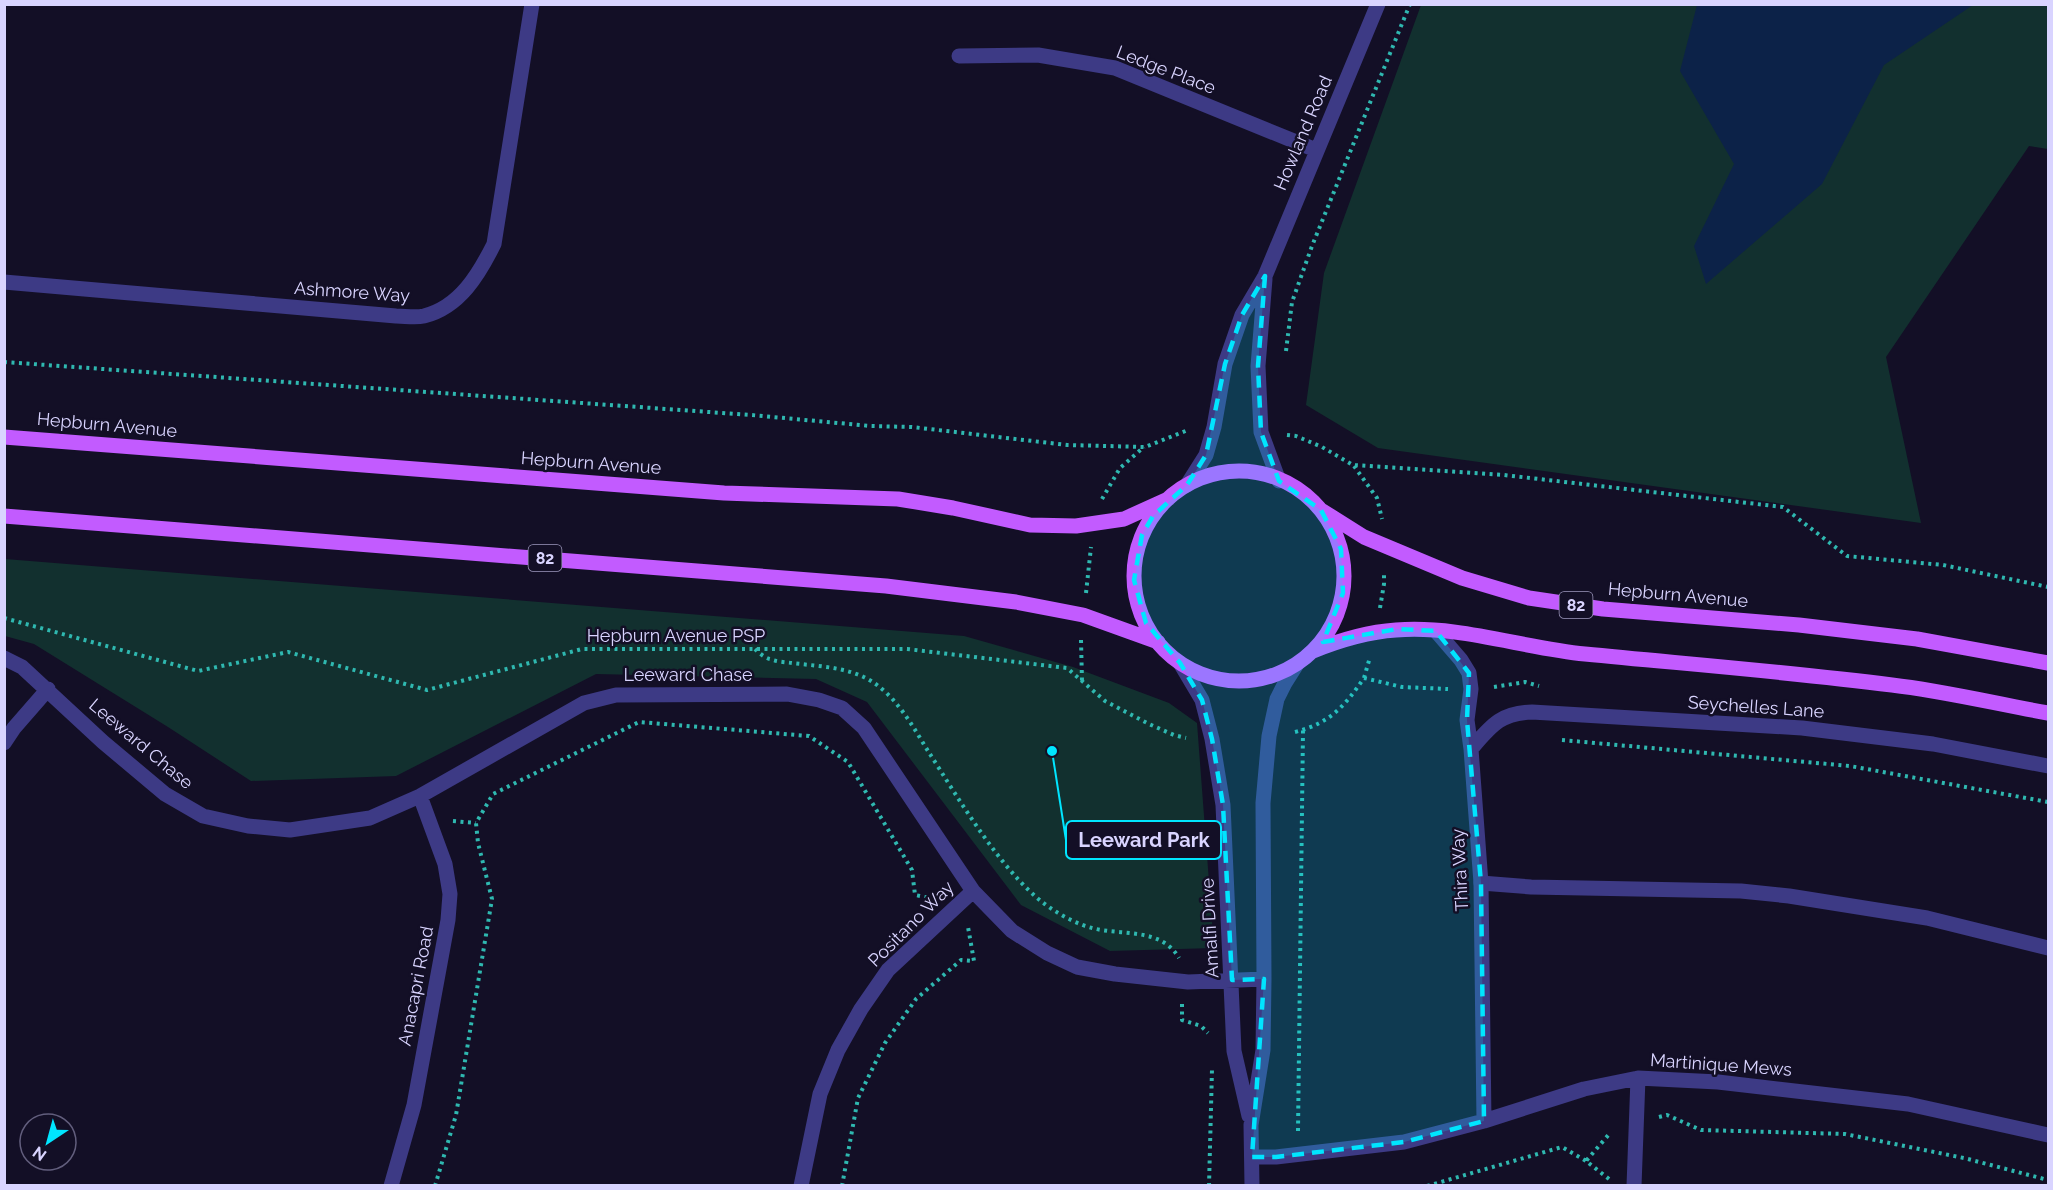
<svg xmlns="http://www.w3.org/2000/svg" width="2053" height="1190" font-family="Raleway,sans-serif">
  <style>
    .green { fill: #12302f }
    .water { fill: #0c2248 }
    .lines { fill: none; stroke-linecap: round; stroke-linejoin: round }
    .path { stroke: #2fb8b0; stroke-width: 4; stroke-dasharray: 3 4.5; stroke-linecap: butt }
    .service { stroke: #3d3a85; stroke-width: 15 }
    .minor { stroke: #3d3a85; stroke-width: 15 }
    .primary { stroke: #c25bff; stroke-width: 15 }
    .marked { fill: #00e5ff; fill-opacity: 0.2; stroke: #00e5ff; stroke-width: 4.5; stroke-dasharray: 12 8; stroke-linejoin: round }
    .labels { text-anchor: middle; stroke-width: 5; stroke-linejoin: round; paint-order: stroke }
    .shield { fill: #130f26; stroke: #9e99be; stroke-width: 1.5 }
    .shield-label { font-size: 16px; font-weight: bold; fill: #d9d4ff }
    .street-label { font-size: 18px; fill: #d9d4ff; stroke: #130f26 }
    .leader { fill: none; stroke: #00e5ff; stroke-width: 2 }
    .callout-dot { fill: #00e5ff; stroke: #130f26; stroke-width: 2 }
    .callout { fill: #130f26; stroke: #00e5ff; stroke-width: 2 }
    .callout-label { font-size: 20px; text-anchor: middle; font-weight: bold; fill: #d9d4ff }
  </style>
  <rect width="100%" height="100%" fill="#130f26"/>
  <path class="green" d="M1421 5H2048V149L2029 146 1886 357 1921 523 1378 448 1306 405 1324 273Z
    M5 559 964 636 1073 667 1169 703 1197 723 1214 948 1110 951 1021 905 867 702 816 679 596 674 396 776 251 781 168 727 34 644 5 636Z"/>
  <path class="water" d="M1697 5H1973L1884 65 1822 184 1706 284 1694 246 1734 164 1680 71Z"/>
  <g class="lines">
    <path class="path" d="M1286 351 1292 302 1312 246 1410 4
      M4 362 751 415 871 426 912 427 1067 445 1145 447 1188 430
      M1287 435 1296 436 1322 447 1353 465 1504 475 1783 507 1847 556 1943 565 2048 587
      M1354 466 1377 498 1382 519
      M1102 499 1120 468 1144 447
      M1086 593 1091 547
      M1380 608 1384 584V571
      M4 618 198 671 288 652 427 690 582 649H907L1067 668 1105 701 1149 724 1174 735 1186 738
      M1081 640 1082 681
      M755 649C759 653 765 658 770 659 777 662 785 662 792 663 824 667 857 667 882 689 902 706 915 730 928 751 959 799 1007 882 1055 911 1066 918 1080 925 1092 928 1122 936 1161 927 1179 958
      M1364 678 1370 657
      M1494 687 1525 682 1539 686
      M1295 732C1330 723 1344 707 1364 678L1402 687 1448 689
      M1562 740 1850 766 2048 802
      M453 821 476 823
      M1182 1004V1020L1201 1026 1208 1033
      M1659 1117 1667 1115 1701 1130 1845 1134 1964 1158 2048 1180
      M1298 1131 1303 730
      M1609 1179 1586 1161 1611 1132
      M435 1186 456 1115 492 899 478 843 476 823 493 794 639 722 809 736 848 762 912 870 915 895 930 898
      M842 1186 858 1098 885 1043 916 999 961 960 974 961 968 927
      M1209 1186 1212 1069
      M1427 1186 1562 1147 1586 1161"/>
    <path class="service" d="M1481 883 1531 887 1741 891 1789 896 1927 918 2048 948"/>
    <path class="minor" d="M959 56 1038 55 1115 68 1316 150
      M1265 279 1258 366 1261 432 1279 481
      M4 282 396 316C405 316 415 318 424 316 460 307 479 274 494 244L532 4
      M1187 485 1206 455 1214 427 1225 364 1242 315 1265 276 1378 4
      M1436 631 1461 660 1469 673 1471 689 1467 720 1471 749 1481 883 1484 1121
      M4 658 22 667 103 742 165 794 203 816 248 826 290 830 370 818 420 796 584 703 616 695 787 694 819 700 842 708 864 728 973 891 1012 931 1047 953 1077 967 1115 974 1188 982 1264 979
      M1180 663 1202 700 1212 739 1223 805 1234 1051 1249 1116
      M4 743 14 728 48 689
      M1471 749C1491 726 1500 713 1532 712L1802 728 1933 744 2048 766
      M1252 1157H1276L1404 1142 1484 1121 1584 1089 1638 1078 1718 1082 1908 1104 2048 1135
      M391 1186 414 1105 448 920 450 894 445 864 420 796
      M801 1186 820 1094 838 1050 861 1009 888 970 973 891
      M1252 1186 1251 1125 1263 1050 1264 979 1263 803 1269 736 1277 699 1285 683 1297 664
      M1634 1186 1638 1078"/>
    <path class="primary" d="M4 437 724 493 898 499 953 508 1030 525 1076 526 1124 519 1168 499
      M1134 576a105 105 0 1 1 210 0a105 105 0 1 1-210 0Z
      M1321 510 1364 537 1462 578 1529 598 1603 609 1799 625 1917 639 2048 663
      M4 516 886 586 1016 602 1083 615 1158 642
      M1313 651C1340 640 1367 632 1396 630 1460 625 1522 648 1585 654 1687 664 1790 672 1892 685 1944 691 1997 704 2048 713"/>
  </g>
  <path class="marked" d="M1265 276 1258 366 1261 432 1279 481 1321 510 1341 549 1343 593 1323 642 1397 629 1436 631 1469 673 1467 720 1481 883 1484 1121 1404 1142 1276 1157H1252L1264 979 1232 980 1223 805 1212 739 1202 700 1180 663 1146 623 1134 580 1142 535 1153 516 1187 485 1206 455 1225 364 1242 315Z"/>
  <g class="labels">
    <g class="shield">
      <rect x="528.5" y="545" width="33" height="26" rx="4.5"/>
      <rect x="1559.5" y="592" width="33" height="26" rx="4.5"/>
    </g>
    <g class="shield-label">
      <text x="545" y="564">82</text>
      <text x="1576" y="611">82</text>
    </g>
    <g class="street-label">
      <text transform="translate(1166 70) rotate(21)" y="6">Ledge Place</text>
      <text transform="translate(1303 133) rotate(-67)" y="6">Howland Road</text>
      <text transform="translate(352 292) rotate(4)" y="6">Ashmore Way</text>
      <text transform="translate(107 425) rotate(5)" y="6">Hepburn Avenue</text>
      <text transform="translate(591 463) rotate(4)" y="6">Hepburn Avenue</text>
      <text transform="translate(1678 595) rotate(5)" y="6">Hepburn Avenue</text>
      <text x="676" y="642">Hepburn Avenue PSP</text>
      <text x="688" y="681">Leeward Chase</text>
      <text transform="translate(1756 707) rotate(4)" y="6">Seychelles Lane</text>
      <text transform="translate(141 744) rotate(40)" y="6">Leeward Chase</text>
      <text transform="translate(1460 870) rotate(-93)" y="6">Thira Way</text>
      <text transform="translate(911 924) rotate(-45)" y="6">Positano Way</text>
      <text transform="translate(1210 928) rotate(-93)" y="6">Amalfi Drive</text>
      <text transform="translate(416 986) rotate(-79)" y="6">Anacapri Road</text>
      <text transform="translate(1721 1065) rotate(4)" y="6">Martinique Mews</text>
    </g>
  </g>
  <path class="leader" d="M1052 751L1066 840"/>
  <circle class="callout-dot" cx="1052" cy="751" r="6"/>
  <rect class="callout" x="1066" y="821" width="155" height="38" rx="6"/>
  <g class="callout-label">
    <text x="1144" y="847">Leeward Park</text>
  </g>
  <rect width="2053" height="1190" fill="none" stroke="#d9d4ff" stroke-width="12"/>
  <g transform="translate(48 1142) rotate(216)"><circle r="28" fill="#130f26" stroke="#625e7d" stroke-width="1.5"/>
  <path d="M0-4.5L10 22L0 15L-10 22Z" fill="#00e5ff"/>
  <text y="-9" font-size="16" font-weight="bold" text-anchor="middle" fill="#d9d4ff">N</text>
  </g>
</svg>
